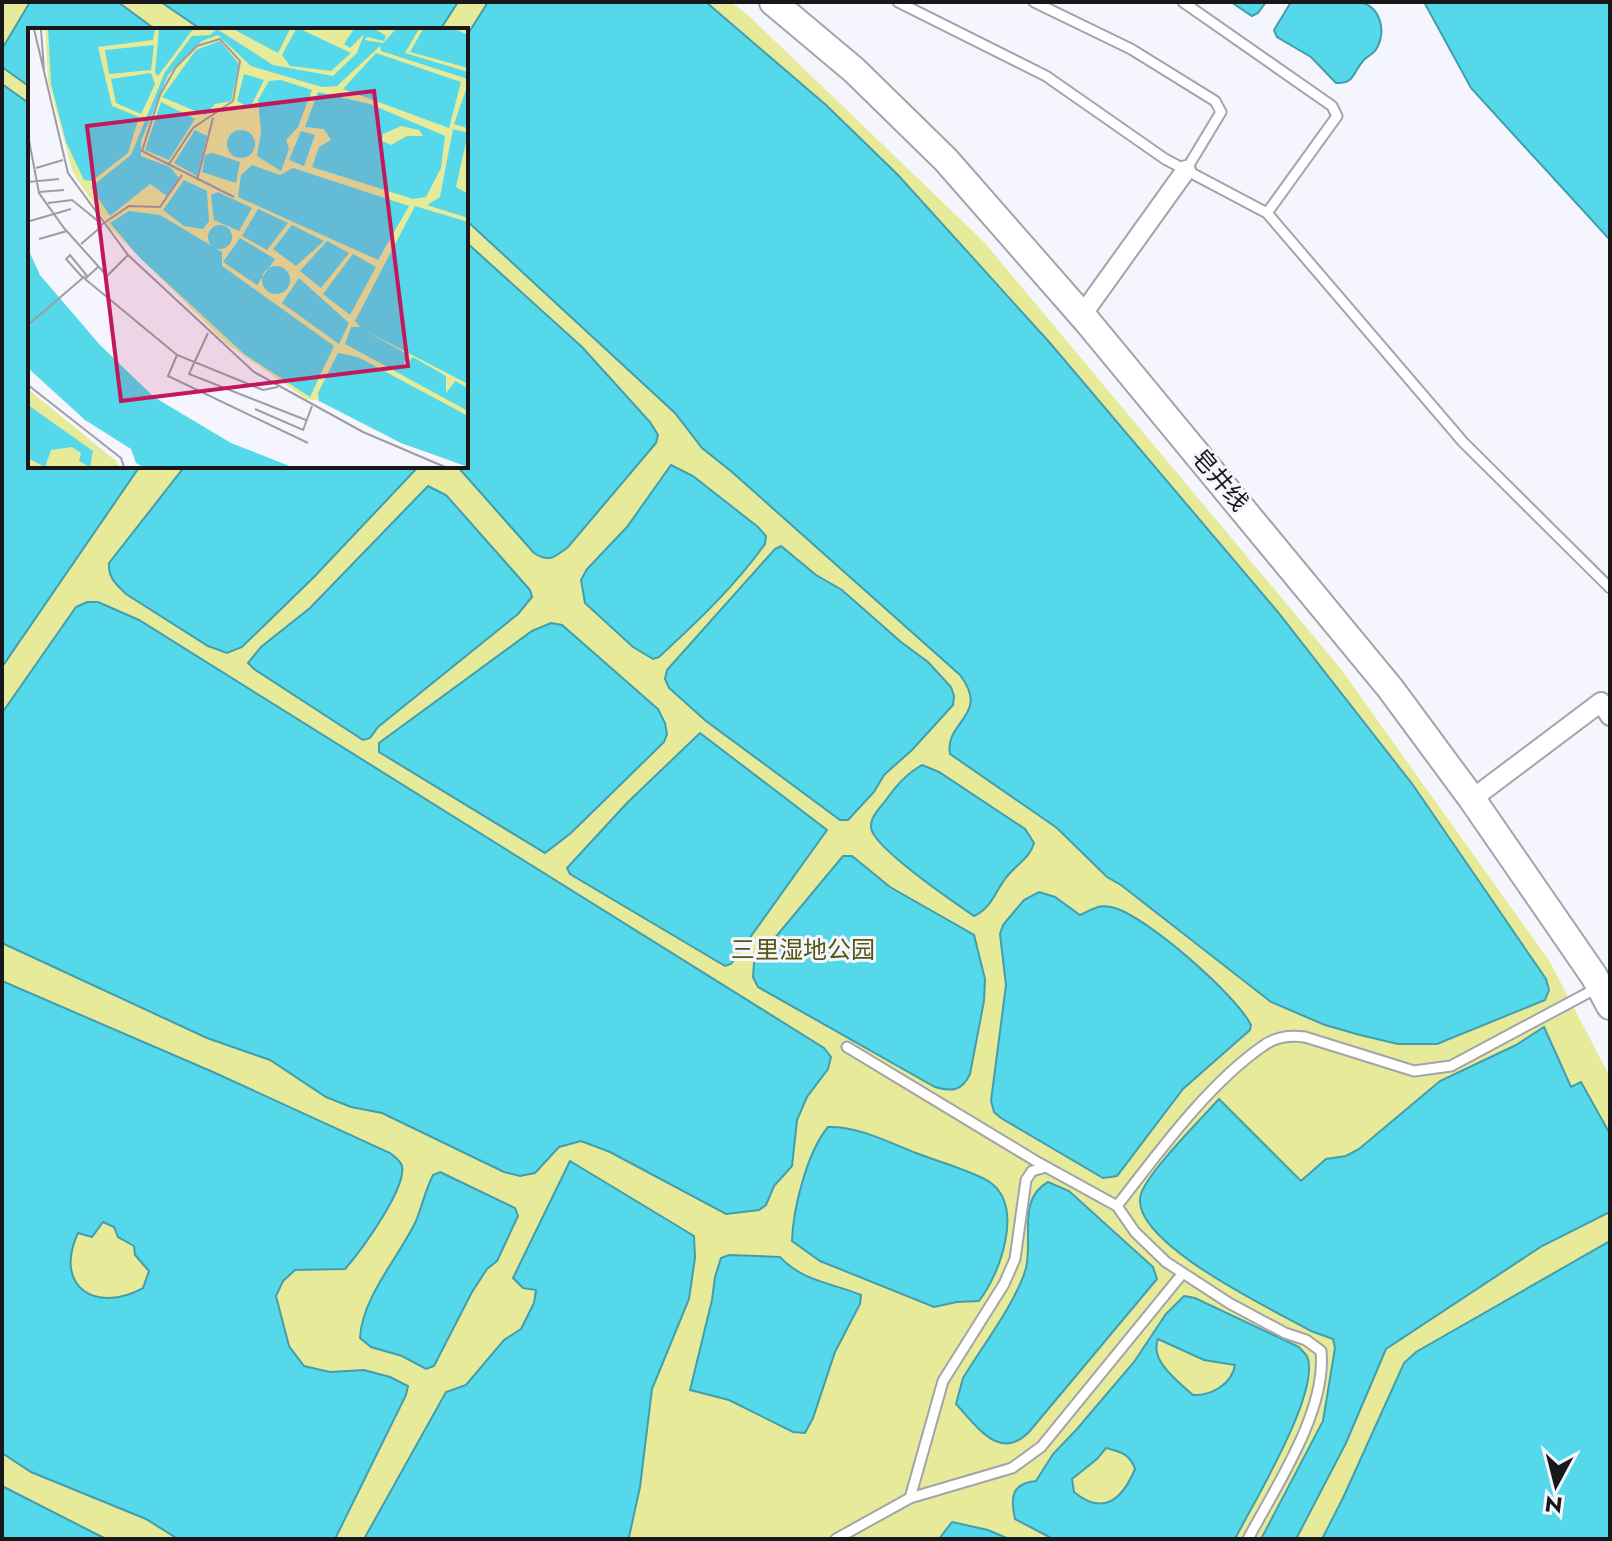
<svg xmlns="http://www.w3.org/2000/svg" width="1612" height="1541" font-family="Jost,'Noto Sans SC',sans-serif">
  <style>
    .green { fill: #e7ea99 }
    .water { fill: #54d8ea; stroke: #429eac; stroke-width: 2; fill-rule: evenodd }
    .lines { fill: none; stroke-linecap: round; stroke-linejoin: round }
    .lane-casing { stroke: #a3a4ab; stroke-width: 13 }
    .street-casing { stroke: #a3a4ab; stroke-width: 22 }
    .secondary-casing { stroke: #a3a4ab; stroke-width: 30 }
    .lane { stroke: #fff; stroke-width: 9 }
    .street { stroke: #fff; stroke-width: 18 }
    .secondary { stroke: #fff; stroke-width: 26 }
    .labels { text-anchor: middle; stroke-width: 6; stroke-linejoin: round; paint-order: stroke }
    .street-label { font-size: 24px; fill: #18181b; stroke: #f5f6fd }
    .park-label { font-size: 24px; fill: #555610; stroke: #f5f6fd }
    .inset-road { fill: none; stroke: #9d9da3; stroke-width: 2 }
    .view { fill: #c2185b; fill-opacity: 0.15; stroke: #c2185b; stroke-width: 4 }
    .inset-edge { fill: none; stroke: #18181b; stroke-width: 4 }
  </style>
  <rect width="100%" height="100%" fill="#f5f6fd"/>
  <path class="green" d="M2 2H199L240 30H30V466H466V30H410L428 2H731L750 17 984 242 1341 669 1550 962 1610 1077V1539H2Z"/>
  <path class="water" d="M30 2H118L156 30H30V87L2 67V49Z
    M161 2H458L440 30H202Z
    M488 2H706L826 105 898 175 1050 343 1277 611 1413 785 1546 979 1549 990 1545 1000 1437 1044H1398L1360 1035 1325 1025 1271 1002 1121 885 1107 877 1057 828 950 754C944 721 991 716 960 675L732 472 702 448 675 413 466 220V37Z
    M1231 2H1266L1258 13 1252 16Z
    M1291 2C1308 2 1345 0 1361 2 1381 8 1386 31 1377 48 1374 54 1367 56 1363 61 1353 72 1355 84 1336 83L1311 57 1277 37 1274 30Z
    M1424 2H1610V240L1471 88Z
    M2 84 30 104V466H140L2 667Z
    M466 242 582 347 650 422 658 435 656 443 568 547C555 557 549 563 534 553L457 466H466Z
    M671 465 693 476 758 527 766 536 765 544C735 586 697 622 659 657L653 659 633 647 585 603 581 580 587 569 627 527Z
    M185 466H419L314 577 242 647 227 653 208 646 126 594C116 584 108 578 109 563Z
    M428 486 446 495 530 590 532 597 518 614 378 727 370 738 363 740 254 669 248 663 261 647 310 608Z
    M781 546 816 575 842 590 901 642 928 662 951 687 954 696 953 705 912 750 884 775 874 792 848 820H840L706 721 669 688 665 679 667 670 775 549Z
    M87 602H98L139 620 824 1048 831 1057 828 1069 807 1097 797 1120 792 1166 774 1186 766 1205 759 1210 726 1214 610 1152 581 1141 559 1147 535 1173 520 1176 504 1172 382 1113 351 1107 326 1097 270 1060 207 1038 2 943V713L76 607Z
    M551 623 562 625 658 709 665 723 667 734 664 742 571 833 545 853 379 752V743L532 631Z
    M700 733 827 830 731 964 725 966 570 874 567 868 627 803Z
    M922 765 939 772 1025 829 1034 843C1030 857 1020 862 1010 873 996 887 994 907 974 916 955 903 871 846 871 827 870 817 881 807 886 800 896 786 906 774 922 765Z
    M843 856H852L890 887 974 935 985 979 984 1001 970 1074C962 1091 952 1092 935 1087L758 987 753 977 754 963Z
    M1039 892 1055 897 1080 915C1094 909 1100 903 1115 908 1148 918 1235 994 1251 1025L1250 1030 1183 1089 1117 1176 1103 1178 1001 1118 994 1112 991 1101 1006 985 1000 934 1003 925 1024 900Z
    M2 981 213 1072 390 1153C395 1157 400 1160 402 1166 407 1188 360 1252 345 1269L295 1270 283 1281 276 1296 289 1346 304 1366 330 1372 364 1370 390 1377 408 1386 406 1395 335 1539H178L146 1519 31 1472 2 1453ZM103 1222 114 1227 118 1237 134 1246 135 1255 149 1271 143 1288C96 1314 53 1287 78 1233L92 1237Z
    M1544 1027 1571 1087 1581 1082 1610 1134V1212L1542 1246 1386 1349 1346 1443 1296 1539H1261L1323 1421 1335 1348 1333 1339 1311 1331C1276 1311 1126 1241 1141 1194 1147 1173 1202 1118 1219 1099L1301 1181 1326 1159 1346 1156 1359 1149 1440 1081 1516 1045Z
    M828 1127C858 1126 888 1142 916 1153 933 1160 979 1173 991 1183 1024 1208 1000 1274 979 1301L957 1302 934 1307 820 1261 792 1241C793 1209 807 1152 828 1127Z
    M570 1161 694 1236 695 1258 689 1299 652 1389 640 1487 629 1537 631 1539H364L446 1392 466 1385 504 1340 521 1329 534 1303 536 1290 523 1288 513 1278Z
    M440 1172 515 1208 518 1216 497 1261 487 1269 472 1292 434 1366 426 1369 402 1356 371 1347 360 1338C362 1297 399 1257 416 1221 422 1206 425 1191 433 1175Z
    M1048 1182 1069 1191 1153 1267 1157 1279 1029 1432C999 1462 977 1426 956 1404L963 1378C981 1348 1017 1301 1026 1268 1033 1239 1017 1199 1048 1182Z
    M1610 1241V1539H1322L1343 1498 1404 1363 1416 1352Z
    M729 1255 780 1257C802 1281 832 1283 861 1295L860 1304 835 1352 813 1418 805 1433 793 1432 729 1400 690 1390 712 1300 715 1277 721 1258Z
    M1184 1296 1195 1298 1299 1347C1300 1348 1306 1355 1307 1356 1322 1391 1252 1505 1235 1539H1053L1015 1519C1010 1497 1012 1483 1036 1481L1053 1454 1077 1429 1134 1362 1166 1314ZM1158 1339 1204 1360 1235 1365C1232 1384 1211 1396 1193 1395 1179 1382 1149 1361 1158 1339ZM1106 1448C1121 1452 1130 1454 1135 1469 1122 1500 1103 1516 1074 1492L1072 1479 1097 1459Z
    M2 1486 106 1539H2Z
    M952 1522 988 1530 1009 1539H939Z"/>
  <g class="lines">
    <defs>
      <path id="lane" d="M898 2 1046 76 1165 159 1267 213 1463 442 1610 588
        M1034 2 1131 49 1215 101 1221 112 1186 170
        M1183 2 1332 106 1337 116 1267 213
        M847 1047 1039 1163 1117 1206 1135 1232 1166 1262 1229 1303 1285 1333 1306 1340 1321 1351C1327 1411 1276 1486 1248 1539
        M1117 1206C1158 1153 1208 1084 1263 1046 1275 1037 1290 1035 1305 1037L1414 1071 1451 1066 1597 988
        M910 1498 943 1381 1004 1284 1015 1259 1026 1180 1032 1171 1046 1167
        M836 1539 910 1498 1012 1468 1041 1447 1183 1273"/>
      <path id="street" d="M1082 315 1186 170
        M1472 799 1601 702 1610 716"/>
      <path id="secondary" d="M773 2 854 70 946 160 1087 321 1390 688 1472 799 1594 976 1610 1006"/>
    </defs>
    <use href="#lane" class="lane-casing"/>
    <use href="#street" class="street-casing"/>
    <use href="#secondary" class="secondary-casing"/>
    <use href="#lane" class="lane"/>
    <use href="#street" class="street"/>
    <use href="#secondary" class="secondary"/>
  </g>
  <g class="labels">
    <g class="street-label">
      <text transform="translate(1220 480) rotate(50)" y="8">皂井线</text>
    </g>
    <g class="park-label">
      <text x="803" y="958">三里湿地公园</text>
    </g>
  </g>
  <g transform="translate(28 28)">
    <rect width="440" height="440" fill="#f5f6fd"/>
    <path d="M17 1H440V391L278 371 199 316 82 200 45 145 20 53ZM0 361 88 433 92 439H0Z" fill="#e7ea99"/>
    <path d="M20 1H127L125 12 70 19 84 78 111 89 100 125 64 153 56 152 38 114 23 56ZM131 1H165L130 48 127 45ZM189 1 245 37 305 48 329 25 336 6 322 20 316 16 326 1H347L358 8 356 13 339 9 336 12 355 15 368 1H391L377 25 440 44V51L353 23 352 18 309 58 294 59 223 38 190 7 174 13 140 47 113 113V128L142 139 151 150 139 168 122 156 82 188 63 159 103 127 137 44 164 8 182 7ZM205 1H262L250 25ZM268 1H272L323 25 303 43 262 38 254 27ZM395 1H427L440 7V40L382 24ZM192 13 211 36 203 73 187 76 177 87 134 69 168 22ZM126 17 123 42 81 46 77 22ZM348 25 433 54 421 100 315 61ZM123 45 127 56 113 86 88 75 83 51ZM216 46 236 52 222 80 209 73ZM253 52 284 62 270 99 258 112 261 121 253 143 229 128 233 104 230 72 241 53ZM440 56V100H439L426 96ZM290 64 342 76 417 108 413 140 398 169 385 171 284 139 291 119 303 112 296 101 277 99ZM373 98 391 102 395 108H379L363 117 354 113 355 106ZM133 74 167 91 141 132 117 122ZM425 101 440 105 428 159 440 166V190L399 177 412 169ZM199 116a14 14 0 1 1 28 0a14 14 0 1 1-28 0ZM167 102 179 108 169 148 146 135ZM273 103 287 107 276 138 261 132ZM185 125 212 134 208 155 174 144 177 127ZM224 137 252 147 265 140 381 178 350 232 210 169 213 147ZM156 152 179 163 181 193 175 201 156 198 135 182ZM190 164 224 180 211 203 186 192 183 167ZM387 178 440 194V356L336 302 379 326 375 339 385 329 418 348V365L427 353 440 360V383L317 316 323 299H332L327 293ZM230 181 260 195 239 222 214 208ZM101 183 132 187 194 224V238L306 318 282 369 216 326 111 229 82 195ZM264 197 296 213 268 238 245 221ZM180 209a12 12 0 1 1 24 0a12 12 0 1 1-24 0ZM212 210 247 231 229 257 195 234ZM299 213 321 225 293 260 272 243ZM0 221 12 247 72 317 126 369 203 415 264 439H115L108 435 103 421 57 392 0 340ZM325 226 348 239 322 287 295 266ZM234 252a14 14 0 1 1 28 0a14 14 0 1 1-28 0ZM271 250 321 295 311 316 254 275ZM310 325 330 329 440 388V439L373 415 291 373 290 365ZM0 377 65 423 62 439 51 433 53 425 44 419 23 422 17 439 0 430Z" fill="#54d8ea" fill-rule="evenodd"/>
    <path class="inset-road" d="M6 1 40 145 100 227 226 344 335 404 417 439M13 1 16 42M0 107 11 165 36 200 79 248 100 227M141 136 165 100 205 73 212 33 192 11 169 18 148 39 132 67 114 123 206 169M8 140 35 132M169 152 185 90M0 154 31 151M11 164 36 162M20 175 44 172 70 193M2 193 43 181M73 197 101 178 132 179 154 147M11 211 39 203M53 216 74 198M71 238 57 251 149 327 235 362 250 359M55 250 38 231 42 227 60 249M0 297 57 248M180 305 161 346 278 392M149 327 140 348 280 415M0 357 93 430 96 439M227 381 275 402 284 378"/>
    <path class="view" d="M346 63 380 338 93 373 59 98Z"/>
    <rect width="440" height="440" class="inset-edge"/>
  </g>
  <rect width="1612" height="1541" fill="none" stroke="#18181b" stroke-width="8"/>
  <g transform="translate(1556 1485) rotate(187)" stroke="#f5f6fd" stroke-width="6" paint-order="stroke">
  <path d="M0-6L14 30L0 20L-14 30Z" fill="#18181b"/>
  <text y="-12" font-size="22" font-weight="bold" text-anchor="middle" fill="#18181b">N</text>
  </g>
</svg>
